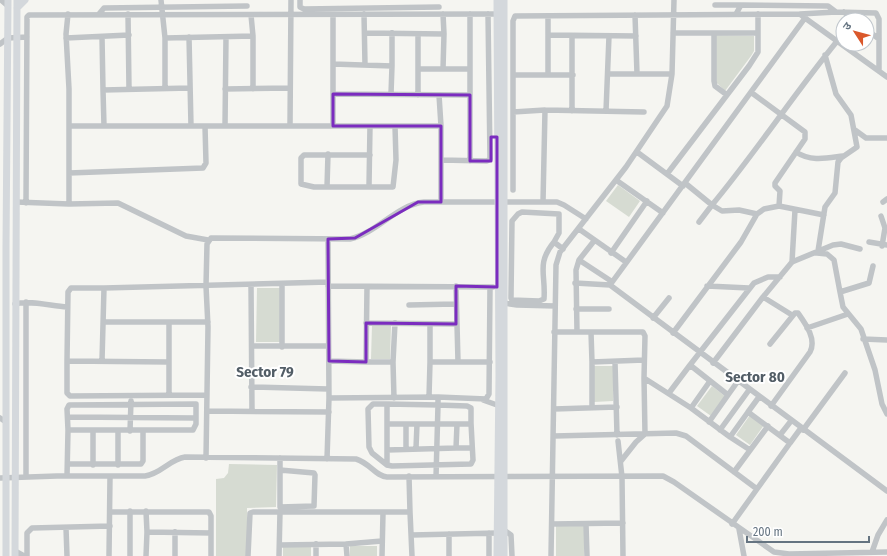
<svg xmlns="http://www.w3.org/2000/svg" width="887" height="556" font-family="'Fira Sans Condensed','Noto Sans Devanagari',sans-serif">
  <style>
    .green { fill: #d6dbd2 }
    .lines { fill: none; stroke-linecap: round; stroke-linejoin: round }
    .minor { stroke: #c0c4c7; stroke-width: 5.5 }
    .major { stroke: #d4d8dc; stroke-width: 7 }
    .marked { fill: none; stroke: #7b2cbf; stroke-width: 3; stroke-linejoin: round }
    .labels { text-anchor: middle; stroke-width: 4; stroke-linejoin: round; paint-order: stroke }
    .district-label { font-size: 15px; font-weight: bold; fill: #525d66; stroke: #fff }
  </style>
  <rect width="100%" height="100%" fill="#f5f5f1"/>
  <path class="green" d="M716 35 754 36V51L751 56 725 91 715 81Z
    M618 185 640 201 629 217 606 201Z
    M257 288H281L280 342H256Z
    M372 325 391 326 390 359H371Z
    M594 366H613V401L594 402Z
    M712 386 726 397 711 416 697 406Z
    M750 415 764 425 750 445 736 435Z
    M229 464 277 465 276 507 247 508V556H216V479L224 478 228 473Z
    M556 525H584V556H556Z
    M283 546H311V556H283Z
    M350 546H377V556H350Z"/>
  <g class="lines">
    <path class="minor" d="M1 0 8 6
      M161 0 165 38 253 36V89
      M300 0V7L304 9 439 7
      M715 5H741
      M844 12 854 20
      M68 14 66 34 69 89V204
      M99 14 104 8 247 6
      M128 14 129 89
      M364 14 365 65
      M443 14 444 34
      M470 14V161
      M736 14 741 5 828 6 836 12
      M800 14 836 12 876 13 879 19V71
      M251 15 253 36
      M635 15 637 74
      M805 18 887 77
      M867 30 879 39
      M365 33 444 34 443 69
      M673 33H758
      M714 33V81L715 86 727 95
      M548 35 636 36
      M102 37 103 90 190 88
      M189 37 191 126
      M66 38 129 35
      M165 38V88
      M0 44 8 38 27 37
      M333 64 392 66 391 94
      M392 66V33
      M418 69V34
      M609 74H672
      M514 75H573
      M548 75V16
      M225 89 290 88
      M103 90 104 126
      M333 94 470 95
      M418 95V69H470
      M439 95 441 126
      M545 110 644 112
      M572 111V36
      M606 111 609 36
      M513 112 545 110 543 202
      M69 126H441V202
      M225 126 226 37
      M290 126 291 0
      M333 126V15
      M855 130 866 138H887
      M637 152 683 186
      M796 152C811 162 827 158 843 156
      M370 155H304L301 158V184L314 187H393L396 160 395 126
      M441 160 487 161 490 159 488 14
      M69 173 203 168 206 163 205 126
      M667 174 749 66 758 52V14
      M616 180 663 213
      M685 183 712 205C756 152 794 94 838 40
      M369 186 370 126
      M327 187 328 154
      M513 190V21L515 16 800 14 805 18 610 285 887 491
      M16 202 69 204 118 203 186 236 208 240
      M883 202 887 199
      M26 203 27 17 29 15 497 14
      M779 206 824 215
      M881 216 885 228 882 246
      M699 222 712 205 722 211 739 210 757 214
      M579 229 626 262
      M554 242C536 264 546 274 544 299L539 301 512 300 511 298 512 221 518 214 522 212 559 214V233L554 242 563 249
      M869 242 887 245
      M818 251 825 207 835 193 838 162 841 158 857 147 851 115 836 94 825 55
      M611 253 647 201
      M817 253 827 254 834 260 840 292
      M579 260 611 281
      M792 262 795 210
      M873 266 869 283 840 292 843 307 861 329 875 370 882 404 887 414
      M575 283 610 285
      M282 284V347
      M251 285 252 411
      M328 286 493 287
      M456 286 458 362
      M707 286 749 288
      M763 297 792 262 833 245 841 244 860 249
      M504 303 517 305 555 306
      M15 304C30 300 51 306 67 307
      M409 305 455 304
      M576 309H609
      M653 318 669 298
      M104 322H208
      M366 323 456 324
      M430 325V362
      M807 328 848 314
      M554 332H643L645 336 644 378
      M577 332 576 270 579 260 594 241
      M591 332 592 362
      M673 333 741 242 757 214 764 209 779 206 780 191 775 186V183L805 139V132L752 93
      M863 339 887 340
      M770 344 795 313H798C805 323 817 339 810 352L771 406
      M253 346H328
      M67 361 68 292 71 288H104
      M102 361 104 288 328 282
      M329 361 366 362 367 287
      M168 362 67 361V393L70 396 207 395
      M366 362H393L394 398
      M393 362 395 323
      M615 362 617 435
      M713 363 763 297 792 315
      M251 387 328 389
      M669 393 690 365
      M169 395V323
      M728 395 738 381
      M429 397 430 362H490
      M438 397V405L387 404V465L392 466 471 464 473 460 471 423
      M329 398 438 397 486 399 489 394 490 287
      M483 400 497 405
      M592 408V362L644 360
      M691 408 710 381
      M554 409 617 407
      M207 411 329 412
      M748 412 759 397
      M68 417 196 418
      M0 418 6 422
      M709 422 728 395 690 365 754 283 768 277H780
      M387 424H457
      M720 430 749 390
      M803 430 845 373
      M118 431V465
      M130 431 131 401
      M780 435 791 421
      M554 436 676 433 686 436 757 489 732 524
      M730 437 750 450
      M618 441 622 477 623 556
      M790 443 801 428
      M416 448 417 424
      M406 449V424
      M387 450 456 448
      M206 458 208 327 206 286 207 244 211 238 350 239C377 233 396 205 424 202H557L564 205 586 219
      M280 458V507L314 506 315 475 314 473 280 470
      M327 459 329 398 328 239
      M621 461 636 442 645 434 644 378 691 408 730 437 748 412 790 443 757 489
      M68 464H141L143 461V431
      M93 465V431
      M387 465 372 453 369 447 368 409 373 404H387
      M734 472 768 426
      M67 476 68 430H193L196 424V404L69 405 67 409 68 430
      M26 477V302
      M436 477 438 405 467 406 471 408V423L468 424H457L456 448H472
      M0 478 57 476H145C161 474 170 459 185 457L356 459C370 463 375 476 387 477L663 476 674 482 774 552 789 554 887 552
      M130 511V556
      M146 511 147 532
      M110 512H209L211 516V556
      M410 512 412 556
      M552 524 623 523
      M586 524 587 556
      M66 528 67 556
      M739 529 744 556
      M504 530 511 535 512 556
      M489 533V556
      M449 534V556
      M412 535 497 533
      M280 545 346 544
      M15 551 24 556
      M872 552 878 535 887 520
      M27 556V533L32 528 110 526
      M109 556 110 477
      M146 556 147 532 211 533
      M175 556V532
      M248 556 250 513 253 512H280
      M279 556 280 512H410L409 476
      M316 556V544
      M347 556 346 544 382 541
      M382 556 383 513
      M551 556 556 265 560 252 626 167 667 106 672 74 674 0"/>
    <path class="major" d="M17 8 25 0
      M6 556V245L8 0
      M15 556 17 0
      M497 556 499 375 497 0
      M504 556V0"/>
  </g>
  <path class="marked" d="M333 94 470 95V161H491V137H497V287L456 286V324L366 323V362L329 361 328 239 355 238 418 202H441V126H333Z"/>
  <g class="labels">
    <g class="district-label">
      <text x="265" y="377">Sector 79</text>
      <text x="755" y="382">Sector 80</text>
    </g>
  </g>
  <g transform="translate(855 32) rotate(306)"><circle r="19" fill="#ffffff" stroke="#c1c7cd"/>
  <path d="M0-3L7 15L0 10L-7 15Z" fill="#da582b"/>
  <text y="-6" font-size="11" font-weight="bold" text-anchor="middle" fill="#657481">उ</text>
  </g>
  <path d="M747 536v6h122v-6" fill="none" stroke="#657481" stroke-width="2"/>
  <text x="753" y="536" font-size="12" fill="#657481" stroke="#ffffff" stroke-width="3" paint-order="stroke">200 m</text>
</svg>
